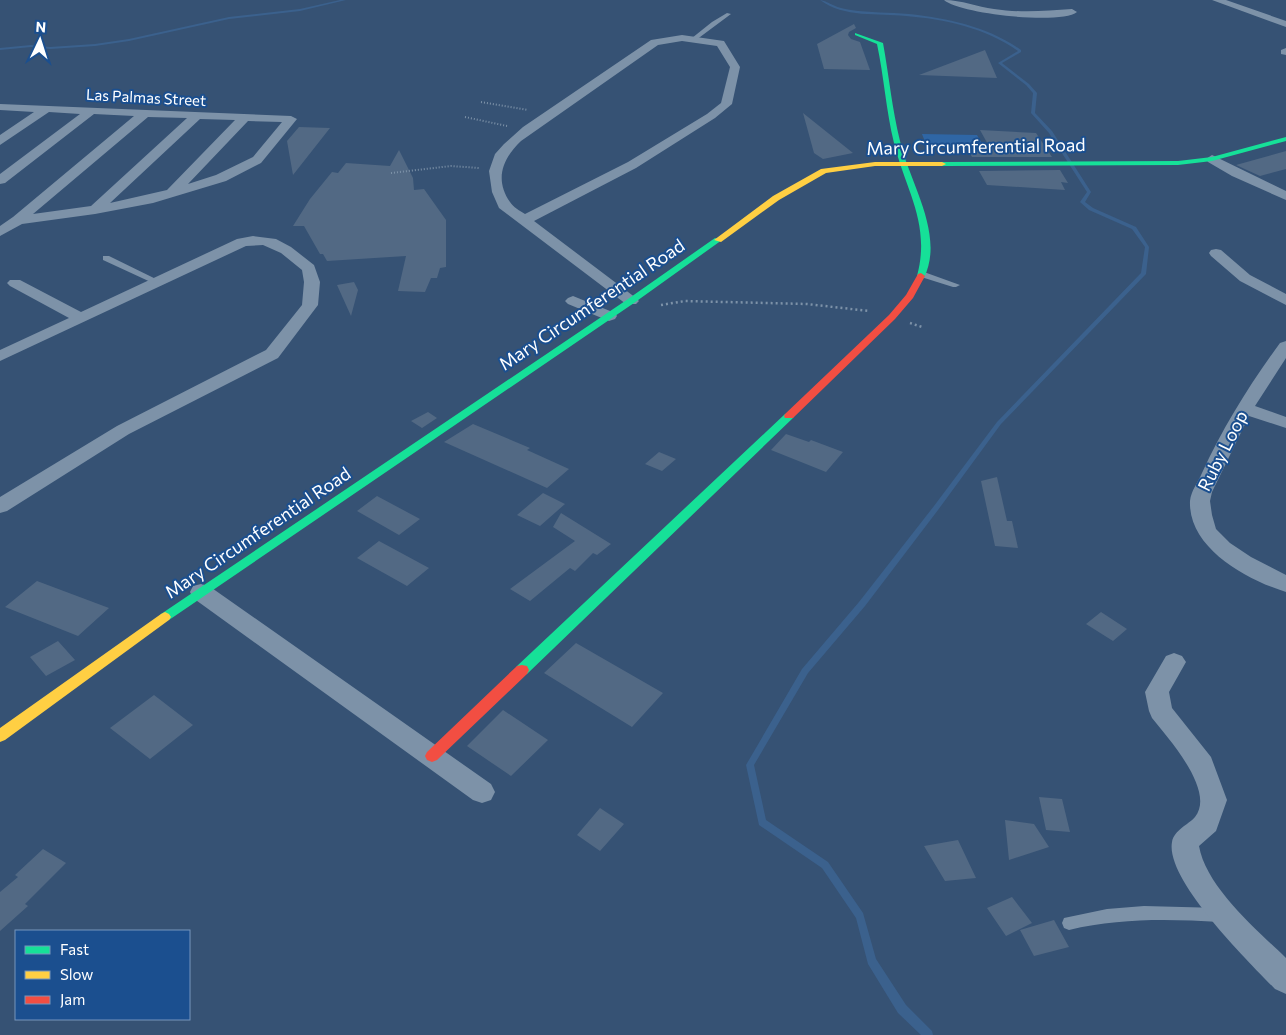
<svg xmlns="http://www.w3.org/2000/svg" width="1286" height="1035" font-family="Commissioner,sans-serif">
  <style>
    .green { fill: #2f66a5 }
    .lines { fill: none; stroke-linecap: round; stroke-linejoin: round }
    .stream { fill: #3b618d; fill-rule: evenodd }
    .building { fill: #526984 }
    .path-far1 { stroke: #7d92a8; stroke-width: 2; stroke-dasharray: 1 2; stroke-linecap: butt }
    .path { stroke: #7d92a8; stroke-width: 2.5; stroke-dasharray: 2 3; stroke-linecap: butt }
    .lane { fill: #7d92a8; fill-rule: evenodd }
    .street { fill: #7d92a8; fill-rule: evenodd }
    .fast { fill: #16e098; fill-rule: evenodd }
    .slow { fill: #ffcf43; fill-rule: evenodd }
    .jam { fill: #f24e42; fill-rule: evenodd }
    .labels { text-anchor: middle; stroke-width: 4; stroke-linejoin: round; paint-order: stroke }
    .far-street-label { font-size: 15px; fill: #fff; stroke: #1b4f8f }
    .street-label { font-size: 18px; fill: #fff; stroke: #1b4f8f }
  </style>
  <rect width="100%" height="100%" fill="#365274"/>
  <path class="green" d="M922 134 977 135 984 147H927Z"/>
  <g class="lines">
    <path class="stream" d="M340 0H346L300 11 229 19 129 41 95 46 50 49 31 47 0 50V48L31 45 50 47 95 44 129 39 229 17 300 9Z
      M820 0C826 1 828 3 833 5 839 8 845 9 851 10 870 13 889 12 909 14 947 18 989 27 1021 50V52L1002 63 1029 84 1037 93 1035 113 1052 131 1091 192 1085 202 1093 208 1136 227 1149 247 1146 274 1001 424 938 510 865 606 808 673 754 765 766 820 828 862 863 913 876 959 906 1005 932 1031 933 1035H921L898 1013 868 964 856 918 822 868 759 825 746 765 802 669 859 602 934 506 997 422 1141 273 1145 247 1132 229 1089 210 1080 202 1087 192 1049 133 1031 113 1033 93 1026 85 998 63 1018 51C986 28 944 19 906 16 878 13 844 18 820 0Z"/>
  </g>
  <path class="building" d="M854 24 856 28 849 32 848 35 851 39 860 42 870 70 824 69 817 44Z
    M985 50 997 78 919 75Z
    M803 113 853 153 823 159 814 153Z
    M299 127 330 128 293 175 287 141Z
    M980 130 1036 133 1052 157H972L967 148H990Z
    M399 150 413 178 414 190 424 189 446 220V267L440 268 437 278H431L425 292 398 291 406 256 327 261 323 254H320L304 226H293L310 199 332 172 338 173 346 163 390 166Z
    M1286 151V169L1260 176 1236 165Z
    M1060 170 1068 183 1061 182 1065 190 987 185 979 171Z
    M354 282 358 290 351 316 337 285Z
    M428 412 437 418 422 428 411 421Z
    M473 424 530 448 527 450 569 469 547 488 444 442Z
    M786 434 809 442 811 440 843 452 826 472 771 450Z
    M659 452 676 459 662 471 645 464Z
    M997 477 1007 521H1012L1018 548 995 546 981 481Z
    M543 493 565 504 540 526 517 515Z
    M377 496 420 519 399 535 357 511Z
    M561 513 611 544 597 555 593 553 575 571 570 568 530 601 510 589 575 541 553 527Z
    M379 541 429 568 407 586 357 558Z
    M37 581 109 608 78 636 5 607Z
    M1101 612 1127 629 1113 641 1086 624Z
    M58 641 75 660 46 676 30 657Z
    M576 643 663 693 632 727 544 673Z
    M154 695 193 725 150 759 110 728Z
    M503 710 548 740 511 776 467 746Z
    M1039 797 1062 799 1070 832 1046 830Z
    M600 808 624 824 600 851 577 835Z
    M1005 820 1034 824 1049 847 1009 860Z
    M958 840 976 878 945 881 924 846Z
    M43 849 66 863 25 904 28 906 0 931V892L18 877 15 875Z
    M1012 897 1032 923 1006 936 987 908Z
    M1054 920 1069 947 1034 956 1020 930Z"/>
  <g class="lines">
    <path class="path-far1" d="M481 102 528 110
      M465 117 507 126
      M391 173 451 166 479 168"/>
    <path class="path" d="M661 305 685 301 807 304 869 311
      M910 323 922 327"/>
    <path class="lane" d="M727 13 731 14 696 40H692V38L712 22Z
      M103 256H109L162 282 158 284H155L103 260Z
      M918 272H924L960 285 956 287H953L918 276Z
      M1144 906 1220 908 1225 910 1227 915 1225 920 1220 922C1169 919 1119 918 1069 930L1064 928 1062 923 1064 918 1107 909Z"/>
    <path class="street" d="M944 0C962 0 977 7 994 9 1020 13 1046 11 1072 9L1077 12C1061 25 960 14 944 0Z
      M1212 0H1226L1286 21V27Z
      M682 35 724 41 740 67 732 104 715 118 636 168 534 221 636 298 639 301 636 304H626L499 208 492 192 489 171 495 154 504 144 523 127 651 40ZM682 41 717 46 730 67 721 103 707 114 628 162 525 214C520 211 513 207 510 202 494 179 503 158 521 141L658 45Z
      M1286 48V55L1281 54V50Z
      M0 104 291 116 297 119 261 163 226 181 153 203 95 214 22 224 0 236V226L13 217 134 116 94 114 5 183 0 184V174L80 114 49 112 0 145V135L34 112 0 110ZM148 117 187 118 91 206 33 214ZM200 119 235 120 167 190 110 203ZM248 121 282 122 253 157 216 175 188 184Z
      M1212 155 1286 191V200L1232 176 1208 162 1206 159Z
      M253 236 276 239 291 247 314 265 320 282 318 305 278 358 129 434 7 511 0 513V497L117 426 266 350 302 305 304 282 302 270 281 253 263 245 246 246 0 361V350L69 318 10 286 7 283 10 280H20L81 312 237 239Z
      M1216 249 1221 250 1250 275 1286 294V305L1240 281 1211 256 1209 253 1211 250Z
      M573 296 615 313 617 316 615 319 609 321 568 304 565 301 568 298Z
      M1286 341V358L1255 406 1286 417V428L1249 416 1212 492 1210 501 1212 515 1216 529 1230 543 1251 557 1286 575V592C1247 580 1188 548 1190 501 1191 491 1198 482 1202 473 1223 427 1250 384 1280 343Z
      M201 584 209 586 491 784 495 792 491 800 482 803 473 800 193 598 190 592 193 586Z
      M1174 653 1182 656 1186 662 1169 692 1172 708 1211 757 1227 800 1216 831 1199 846C1206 887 1257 930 1286 958V994L1275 989C1250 963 1165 880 1172 842 1174 830 1188 825 1195 817 1216 791 1168 738 1152 718L1149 711 1145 692 1166 656Z"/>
    <path class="fast" d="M855 33 883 43C889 76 892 109 900 141 910 184 945 234 924 278L921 279 917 276C931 224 906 191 894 143 886 110 884 77 877 44L855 35Z
      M1286 137V141L1212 161 1178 165 942 166 938 164 942 162 1178 161 1212 157Z
      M715 238 722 240 634 303 169 620H161L159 617 161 614 628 299Z
      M789 413 793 414 794 416 793 418 527 674 522 675 517 674 515 670 517 666 785 414Z"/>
    <path class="slow" d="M875 162H942L946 164 942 166H875L826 173 779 200 721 242 714 240 773 196 821 169Z
      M165 612 169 614 171 617 169 620 5 740 0 742V728L161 614Z"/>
    <path class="jam" d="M921 273 925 276 913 298 895 319 793 418H785L784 416 785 414 889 315 906 295 918 274Z
      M522 665 527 666 529 670 527 674 437 760 432 762 427 760 425 756 427 752 517 666Z"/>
  </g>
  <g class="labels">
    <g class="far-street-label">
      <text transform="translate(146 98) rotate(3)" y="5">Las Palmas Street</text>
    </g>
    <g class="street-label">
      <text transform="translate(976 147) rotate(-1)" y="6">Mary Circumferential Road</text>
      <text transform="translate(592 305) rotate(-34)" y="6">Mary Circumferential Road</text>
      <text transform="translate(1223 451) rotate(-63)" y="6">Ruby Loop</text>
      <text transform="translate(258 533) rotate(-34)" y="6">Mary Circumferential Road</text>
    </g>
  </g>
  <rect x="15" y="930" width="175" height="90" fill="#1b4f8f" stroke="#7695bc"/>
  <rect x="25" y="946" width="25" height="8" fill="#16e098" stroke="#7695bc"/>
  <text x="60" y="955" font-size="15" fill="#ffffff">Fast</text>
  <rect x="25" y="971" width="25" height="8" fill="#ffcf43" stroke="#7695bc"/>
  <text x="60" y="980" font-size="15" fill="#ffffff">Slow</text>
  <rect x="25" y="996" width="25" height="8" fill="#f24e42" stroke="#7695bc"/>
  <text x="60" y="1005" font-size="15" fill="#ffffff">Jam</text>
  <g transform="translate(40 40) rotate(4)" stroke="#1b4f8f" stroke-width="4" paint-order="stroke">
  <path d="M0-4L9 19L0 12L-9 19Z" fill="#ffffff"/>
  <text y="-8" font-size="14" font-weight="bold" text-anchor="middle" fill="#ffffff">N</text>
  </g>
</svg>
